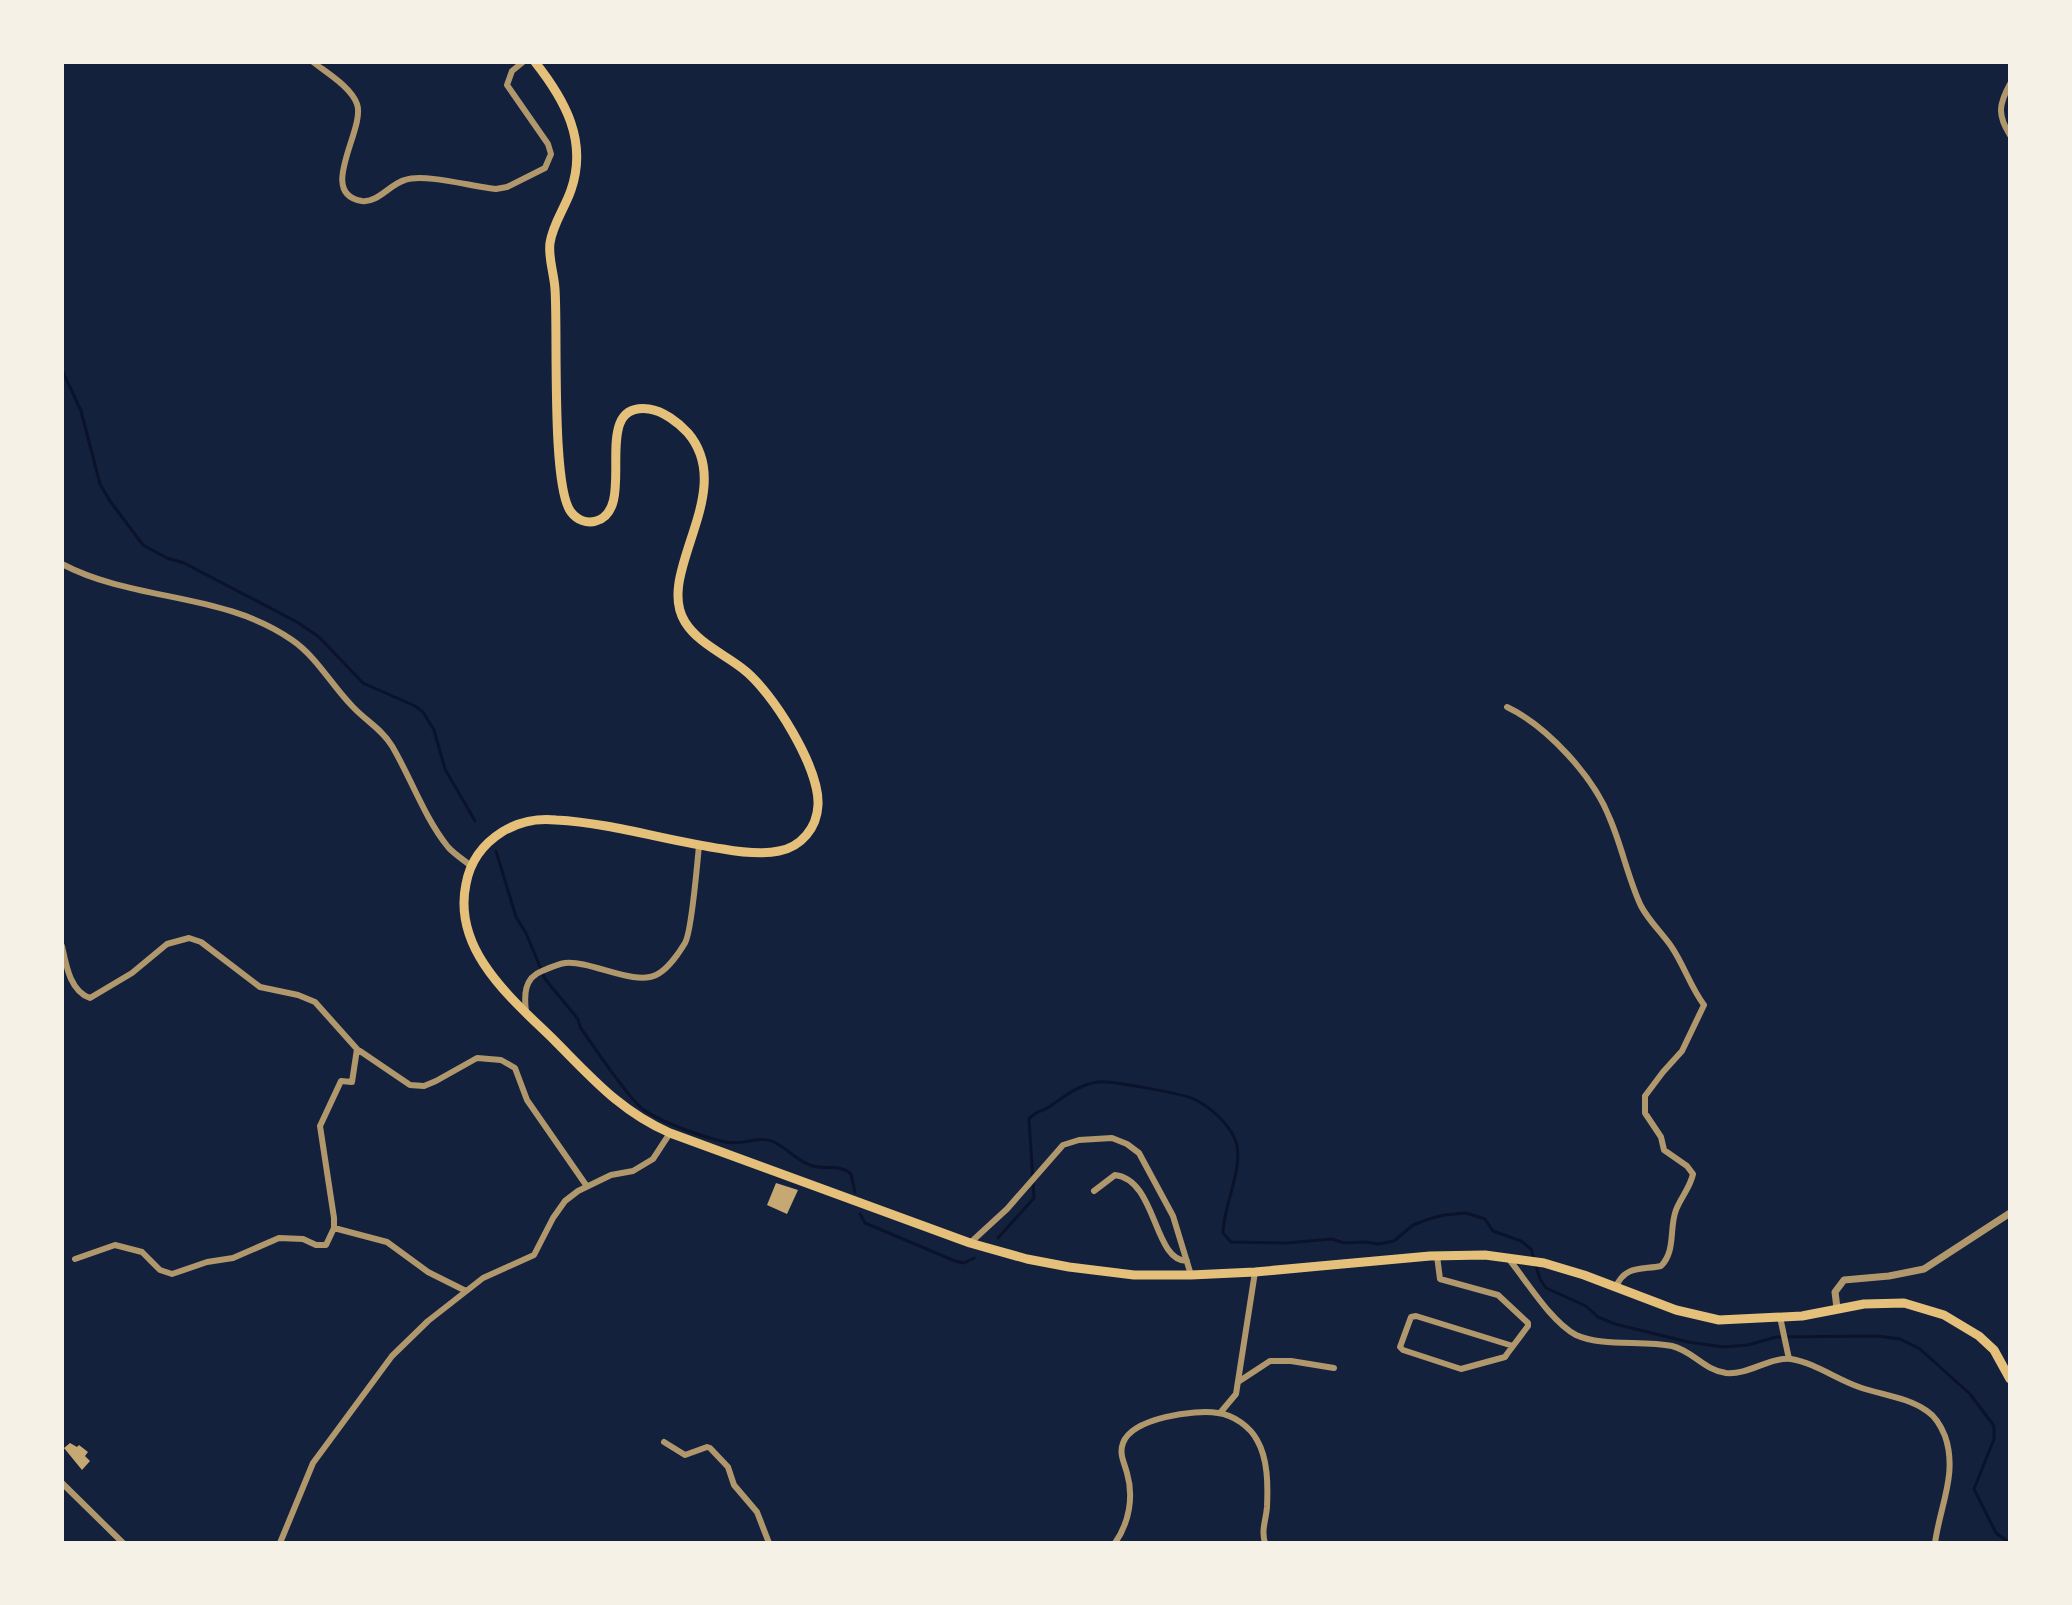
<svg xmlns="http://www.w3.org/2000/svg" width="2072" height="1605" font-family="Lato,sans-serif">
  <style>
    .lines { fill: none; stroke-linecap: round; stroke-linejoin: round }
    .stream { stroke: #0b132b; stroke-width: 3 }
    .building { fill: #c6a872 }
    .minor { stroke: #b1986c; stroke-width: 6 }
    .tertiary { stroke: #b1986c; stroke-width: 7 }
    .trunk { stroke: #e5c07b; stroke-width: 9 }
  </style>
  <rect width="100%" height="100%" fill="#14213d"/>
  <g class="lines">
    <path class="stream" d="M62 370 81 411 100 484 110 501 143 545 167 558 184 563 297 622 319 637 363 683 415 706 423 712 434 730 445 769 475 821
      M496 851 516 917 526 933 545 979 578 1019 580 1027C593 1045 629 1100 644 1110 663 1123 703 1137 725 1142 741 1146 760 1135 774 1142 787 1148 796 1160 810 1165 824 1171 840 1163 851 1174L855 1192
      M860 1214 865 1223 955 1261 964 1263 974 1258
      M998 1238 1034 1198 1029 1119C1035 1111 1041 1112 1049 1107 1065 1096 1078 1085 1098 1082 1110 1080 1183 1094 1194 1099 1210 1107 1226 1121 1234 1137 1247 1161 1223 1206 1223 1233L1231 1242 1286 1243 1332 1239 1344 1243 1365 1242 1378 1244 1394 1241 1413 1225 1429 1219 1444 1215 1466 1213 1485 1219 1493 1231 1521 1241 1531 1249 1540 1279 1546 1288 1586 1306 1598 1317 1615 1324 1688 1342 1723 1347 1748 1345 1776 1337 1877 1336 1900 1339 1920 1349 1970 1394 1994 1426V1439L1974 1489 1996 1533 2010 1543"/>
  </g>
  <path class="building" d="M776 1183 798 1190 787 1214 767 1205Z
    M70 1443 77 1447 79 1445 88 1452 85 1456 90 1461 82 1470 64 1448Z"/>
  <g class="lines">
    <path class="minor" d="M313 62C327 73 351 87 357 104 366 129 316 194 362 201 378 203 390 184 405 180 425 173 473 187 496 189L507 187 545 168 551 154 548 144 507 85 512 71 523 62
      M2010 84C1999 104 1997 115 2010 135
      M62 564C134 602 224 592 292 640 317 657 332 686 353 707 366 721 382 729 392 746 411 778 424 817 448 847 454 854 464 860 471 866
      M1507 707C1547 726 1594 777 1610 819 1622 847 1628 878 1641 906 1649 921 1661 932 1671 946 1684 965 1690 986 1704 1005L1682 1051 1663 1072 1645 1096V1113L1661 1137 1664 1150 1687 1166 1693 1174C1690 1188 1681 1197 1676 1210 1669 1228 1676 1251 1661 1266 1642 1270 1625 1265 1616 1287
      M62 946C66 965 70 991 90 998L132 973 167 944 189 938 201 942 260 987 298 995 315 1002 357 1049 410 1085 424 1086 436 1081 477 1058 501 1060 515 1068 527 1100 586 1185
      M526 1012C524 995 524 978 542 971 549 968 558 964 565 963 590 960 634 986 656 975 667 970 679 953 685 943 692 931 697 864 699 846
      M1094 1191 1115 1175C1157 1180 1153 1261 1187 1261
      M334 1228 387 1242 428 1272 466 1291
      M970 1243 1007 1209 1063 1145 1079 1140 1112 1138 1127 1144 1139 1153 1173 1216 1191 1275
      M1437 1256 1440 1279 1498 1295 1528 1323V1326L1507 1354 1505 1357 1461 1369 1403 1350 1400 1347 1411 1317 1416 1316 1513 1346
      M1508 1258C1526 1280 1551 1322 1576 1335 1602 1347 1642 1340 1672 1346 1693 1351 1704 1370 1726 1373 1749 1375 1769 1357 1791 1359 1815 1363 1836 1379 1859 1387 1882 1395 1907 1397 1927 1411 1936 1417 1941 1426 1945 1436 1958 1473 1940 1506 1935 1543
      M75 1259 115 1245 142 1252 160 1270 172 1274 207 1262 233 1258 279 1238 303 1239 316 1245H326L334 1228V1218L320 1126 341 1081 352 1082 357 1049
      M1780 1317 1789 1359
      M1238 1382 1270 1361H1291L1334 1368
      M1220 1413 1236 1394 1255 1272
      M664 1442 685 1455 707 1447 710 1448 728 1467 734 1485 757 1512 769 1543
      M62 1483 123 1543
      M280 1543 313 1463 392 1356 428 1321 483 1278 534 1255 553 1218 565 1201 578 1191 611 1175 633 1171 653 1159 670 1133
      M1115 1543C1129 1523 1134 1497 1127 1473 1124 1462 1119 1454 1123 1443 1132 1418 1195 1409 1218 1413 1234 1415 1250 1427 1257 1440 1268 1459 1268 1485 1267 1507 1266 1520 1261 1530 1265 1543"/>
    <path class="tertiary" d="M1837 1308 1835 1292 1844 1280 1889 1276 1924 1269 2010 1213"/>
    <path class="trunk" d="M535 62C565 100 588 141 571 190 565 208 553 223 550 243 548 258 554 273 555 289 558 330 551 487 571 512 577 520 587 524 596 521 640 509 587 401 649 409 663 411 678 422 688 433 738 492 654 573 685 622 698 643 724 654 743 669 772 691 820 768 818 805 817 828 801 847 779 851 761 855 740 852 723 849 667 841 612 823 556 820 538 818 518 822 502 832 483 844 470 862 466 884 452 950 512 999 554 1040 592 1078 620 1111 670 1133L970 1243 1027 1259 1069 1267 1134 1275H1191L1255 1272 1430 1256 1485 1255 1544 1263 1584 1275 1676 1310 1719 1320 1802 1316 1864 1304 1904 1303 1944 1315 1979 1336 1994 1350 2010 1379"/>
  </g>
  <rect width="2072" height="1605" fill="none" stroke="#f6f1e7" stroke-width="128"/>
</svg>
